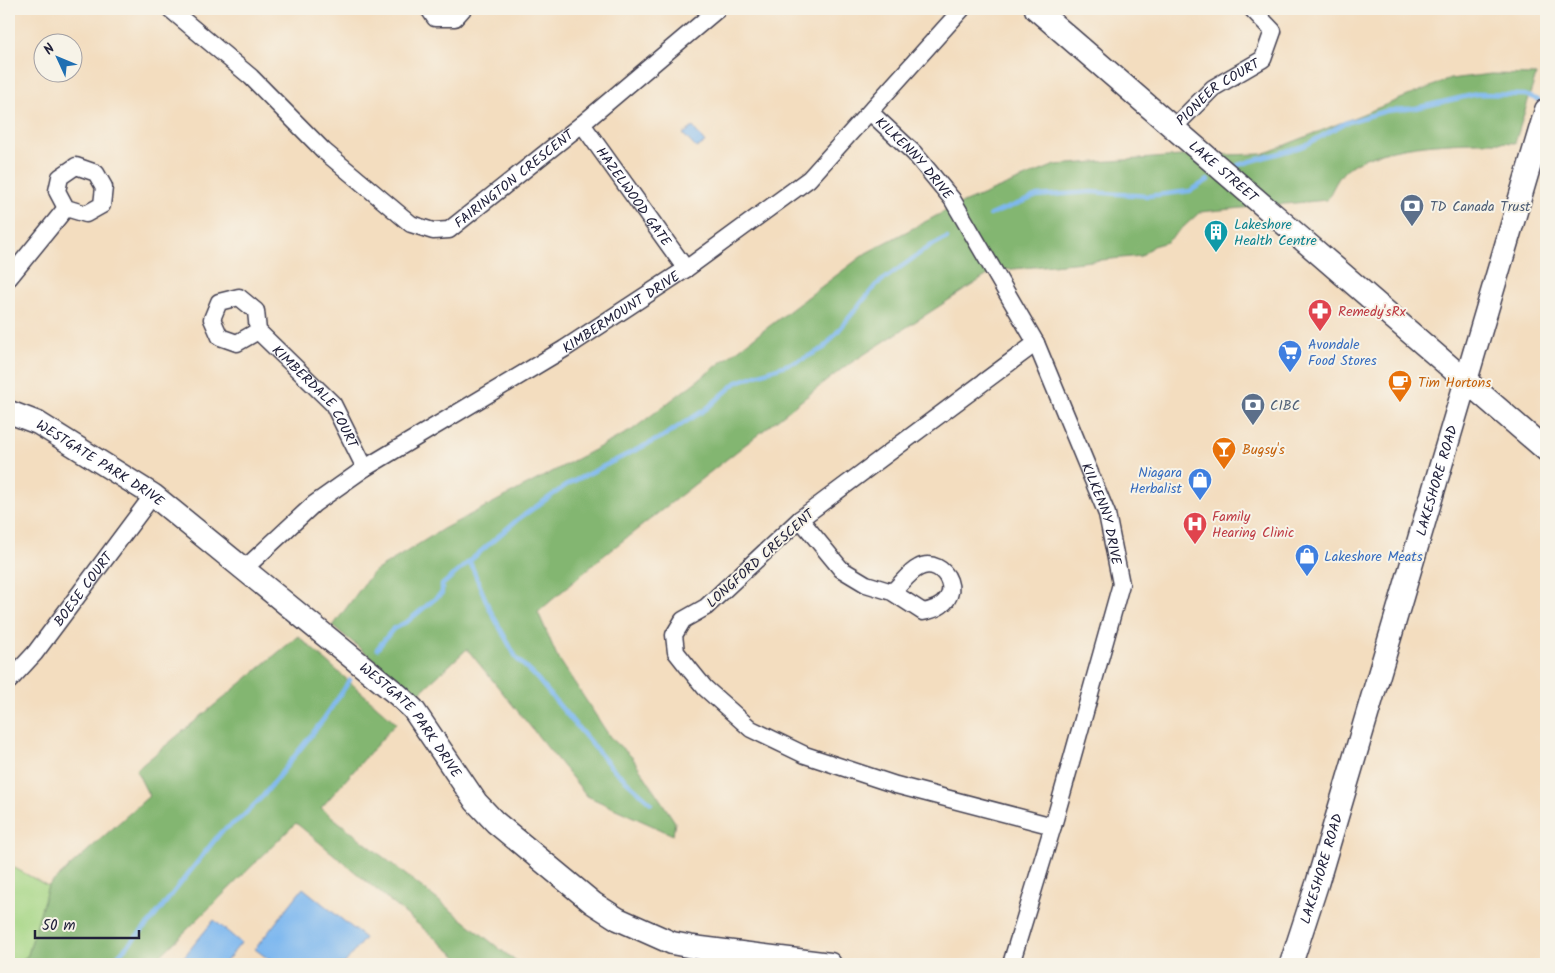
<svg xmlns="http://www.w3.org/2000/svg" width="1555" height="973" font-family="Kalam,sans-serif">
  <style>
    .green { fill: #a4d583; stroke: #637c5f }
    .forest { fill: #83b671; stroke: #526c56 }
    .water { fill: #7eb8ef; stroke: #506d95 }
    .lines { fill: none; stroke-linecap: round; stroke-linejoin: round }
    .stream { stroke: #7eb8ef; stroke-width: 4.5 }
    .street-casing { stroke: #413e4f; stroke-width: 19 }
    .secondary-casing { stroke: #413e4f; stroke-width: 25 }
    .street { stroke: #fff; stroke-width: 16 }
    .secondary { stroke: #fff; stroke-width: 22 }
    .labels { text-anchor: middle; stroke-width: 4; stroke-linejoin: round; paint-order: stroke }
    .street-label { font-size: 14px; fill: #22223b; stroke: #f7f3e8 }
    .service-label { font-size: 14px; fill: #4e5e75; stroke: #f7f3e8; text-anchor: start }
    .culture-label { font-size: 14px; fill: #0d838f; stroke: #f7f3e8; text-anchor: start }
    .health-label { font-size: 14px; fill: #be3a42; stroke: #f7f3e8; text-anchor: start }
    .shop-label { font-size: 14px; fill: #366cbe; stroke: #f7f3e8; text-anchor: start }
    .food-label { font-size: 14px; fill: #c56008; stroke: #f7f3e8; text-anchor: start }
  </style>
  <rect width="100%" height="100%" fill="#f7f3e8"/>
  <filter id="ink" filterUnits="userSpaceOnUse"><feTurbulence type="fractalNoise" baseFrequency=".02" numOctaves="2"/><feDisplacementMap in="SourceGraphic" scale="10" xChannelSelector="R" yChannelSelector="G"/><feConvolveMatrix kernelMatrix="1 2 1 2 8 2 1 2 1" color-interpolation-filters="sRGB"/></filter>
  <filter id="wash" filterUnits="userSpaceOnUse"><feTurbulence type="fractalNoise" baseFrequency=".0096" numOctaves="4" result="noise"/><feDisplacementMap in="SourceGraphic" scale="20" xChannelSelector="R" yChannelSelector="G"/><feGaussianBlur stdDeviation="1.12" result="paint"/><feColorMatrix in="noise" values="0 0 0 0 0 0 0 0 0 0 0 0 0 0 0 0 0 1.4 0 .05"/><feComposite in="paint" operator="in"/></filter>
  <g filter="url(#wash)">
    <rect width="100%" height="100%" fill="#f3ddbf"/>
    <path class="green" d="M9 865 48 886 28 955 18 964H9Z"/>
    <path class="forest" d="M1491 74 1536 75 1515 143C1475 140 1380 142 1348 168 1338 176 1333 189 1327 200L1200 212 1167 242 1153 246 1141 256 994 271 843 368 602 557 538 612 557 656 610 737 632 757 675 822 673 835 587 796 467 649 417 695 333 626 372 573 443 529 632 430 866 253 953 207 1055 165 1181 156 1263 154 1450 79Z
      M298 636 396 723 321 808 519 964H466L296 823 152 964H18L28 955 48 886 149 796 136 770Z"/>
    <path class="water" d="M693 127 705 143 696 148 683 134Z
      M303 888 365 938 344 964H275L255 949Z
      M214 920 241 943 224 964H178Z"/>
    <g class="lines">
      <path class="stream" d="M1238 165 1304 146 1345 123 1386 111 1416 108 1477 94 1525 95 1545 102
        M990 215 1037 196 1091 192 1148 196 1190 191 1208 180
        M470 562 489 608 517 659 534 675 611 767 651 803
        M377 649 393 629 408 621 442 593V585L517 520 568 484 662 437 706 409 737 382 803 359 824 348 876 285 930 246 947 238
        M110 964 151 921 221 832 241 818 263 796 323 720 350 680"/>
    </g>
  </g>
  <g filter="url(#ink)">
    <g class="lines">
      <defs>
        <g id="street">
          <path id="s1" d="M170 9 251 77 324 151 411 224 433 231 449 230 582 124 718 9"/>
          <path d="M429 9 435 18H455L463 9"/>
          <path id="s2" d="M870 112 914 153 952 199 1036 343 1107 514 1121 584 1053 826 1011 964"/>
          <path id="s3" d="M582 124 686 269"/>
          <path id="s4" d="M1173 128 1213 88 1263 59 1273 31 1252 9"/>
          <path d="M76 166 96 173 104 187 102 205 86 214 66 208 57 191 60 177Z"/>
          <path d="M9 278 66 208"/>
          <path id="s5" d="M258 331 237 343 220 337 212 319 219 302 239 297 256 311 258 331 333 404 365 468"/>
          <path d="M1036 343 800 519 706 607 683 620 674 635 676 652 691 671 705 688 751 729 805 755 896 785 1053 826"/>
          <path d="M800 519 841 569 866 584 892 592 923 612C973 603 944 553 918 568 908 573 901 585 892 592"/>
          <path id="s6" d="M243 570 314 504 365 468 564 349 686 269 809 179 962 9"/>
          <path id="s7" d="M9 681 35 653 153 495"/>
        </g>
        <g id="secondary">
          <path id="s8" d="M1036 9 1546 450"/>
          <path id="s9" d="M9 412 38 423 153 495 398 695 413 709 476 802 495 822 593 903 618 919 672 943 693 947 830 964"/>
          <path id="s10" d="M1291 964 1317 884 1546 110"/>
        </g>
      </defs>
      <use href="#street" class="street-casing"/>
      <use href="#secondary" class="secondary-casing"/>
      <use href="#street" class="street"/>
      <use href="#secondary" class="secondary"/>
    </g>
  </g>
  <defs>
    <symbol id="bank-pin" viewBox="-11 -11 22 30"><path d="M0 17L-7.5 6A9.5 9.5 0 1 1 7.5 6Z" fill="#5c6f8a" stroke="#f7f3e8"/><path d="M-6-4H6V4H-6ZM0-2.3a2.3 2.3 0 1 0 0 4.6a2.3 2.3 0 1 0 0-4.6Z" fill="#fff"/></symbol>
    <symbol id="building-pin" viewBox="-11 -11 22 30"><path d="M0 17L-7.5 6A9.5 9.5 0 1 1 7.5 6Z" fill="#0f9aa8" stroke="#f7f3e8"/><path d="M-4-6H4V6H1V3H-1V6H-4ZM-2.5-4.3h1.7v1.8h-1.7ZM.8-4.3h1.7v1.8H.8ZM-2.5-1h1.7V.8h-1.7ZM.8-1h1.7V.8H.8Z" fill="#fff"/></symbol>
    <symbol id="pharmacy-pin" viewBox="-11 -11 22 30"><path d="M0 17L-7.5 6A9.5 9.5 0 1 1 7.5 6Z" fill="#e0444e" stroke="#f7f3e8"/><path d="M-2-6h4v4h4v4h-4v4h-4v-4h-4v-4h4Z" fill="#fff"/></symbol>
    <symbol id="supermarket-pin" viewBox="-11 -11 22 30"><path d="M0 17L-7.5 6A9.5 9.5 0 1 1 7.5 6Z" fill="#3f7fe0" stroke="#f7f3e8"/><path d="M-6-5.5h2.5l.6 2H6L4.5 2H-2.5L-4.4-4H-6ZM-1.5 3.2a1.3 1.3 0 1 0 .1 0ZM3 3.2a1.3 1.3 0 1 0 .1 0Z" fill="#fff"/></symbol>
    <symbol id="cafe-pin" viewBox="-11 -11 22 30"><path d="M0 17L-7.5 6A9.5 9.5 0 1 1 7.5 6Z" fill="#e8710a" stroke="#f7f3e8"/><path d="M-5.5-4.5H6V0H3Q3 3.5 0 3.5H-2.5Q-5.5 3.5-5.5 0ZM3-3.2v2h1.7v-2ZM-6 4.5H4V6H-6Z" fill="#fff"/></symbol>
    <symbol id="bar-pin" viewBox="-11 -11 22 30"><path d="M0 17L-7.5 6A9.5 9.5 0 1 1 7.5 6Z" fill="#e8710a" stroke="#f7f3e8"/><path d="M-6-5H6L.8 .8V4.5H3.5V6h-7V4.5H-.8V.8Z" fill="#fff"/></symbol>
    <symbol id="shop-pin" viewBox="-11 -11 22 30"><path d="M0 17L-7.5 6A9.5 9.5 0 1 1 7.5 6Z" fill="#3f7fe0" stroke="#f7f3e8"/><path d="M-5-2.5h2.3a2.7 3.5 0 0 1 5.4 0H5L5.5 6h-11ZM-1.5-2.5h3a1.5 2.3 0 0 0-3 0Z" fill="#fff"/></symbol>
    <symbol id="hospital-pin" viewBox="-11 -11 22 30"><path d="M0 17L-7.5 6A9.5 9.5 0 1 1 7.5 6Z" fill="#e0444e" stroke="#f7f3e8"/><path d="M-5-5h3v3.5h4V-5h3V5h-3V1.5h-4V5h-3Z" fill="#fff"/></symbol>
  </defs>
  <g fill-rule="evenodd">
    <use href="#bank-pin" x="1398" y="192" width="28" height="38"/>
    <use href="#building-pin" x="1202" y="218" width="28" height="38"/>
    <use href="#pharmacy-pin" x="1306" y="297" width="28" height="38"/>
    <use href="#supermarket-pin" x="1276" y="338" width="28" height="38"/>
    <use href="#cafe-pin" x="1386" y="368" width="28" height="38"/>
    <use href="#bank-pin" x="1239" y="391" width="28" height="38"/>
    <use href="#bar-pin" x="1210" y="435" width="28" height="38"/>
    <use href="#shop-pin" x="1186" y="466" width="28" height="38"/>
    <use href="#hospital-pin" x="1181" y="510" width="28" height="38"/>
    <use href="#shop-pin" x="1293" y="542" width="28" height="38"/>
  </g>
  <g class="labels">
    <g class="street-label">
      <text dy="5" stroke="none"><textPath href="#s4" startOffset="58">PIONEER COURT</textPath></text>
      <text dy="5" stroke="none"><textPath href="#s2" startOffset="64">KILKENNY DRIVE</textPath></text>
      <text dy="5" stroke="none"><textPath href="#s8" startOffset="248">LAKE STREET</textPath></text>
      <text dy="5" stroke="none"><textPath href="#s1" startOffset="445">FAIRINGTON CRESCENT</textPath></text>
      <text dy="5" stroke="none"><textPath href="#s3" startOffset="89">HAZELWOOD GATE</textPath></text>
      <text dy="5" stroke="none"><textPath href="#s6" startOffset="459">KIMBERMOUNT DRIVE</textPath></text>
      <text dy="5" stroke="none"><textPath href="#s5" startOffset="231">KIMBERDALE COURT</textPath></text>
      <text dy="5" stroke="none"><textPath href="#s9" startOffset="105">WESTGATE PARK DRIVE</textPath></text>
      <text dy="5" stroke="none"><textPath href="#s10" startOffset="505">LAKESHORE ROAD</textPath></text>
      <text dy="5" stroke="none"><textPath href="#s2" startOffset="470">KILKENNY DRIVE</textPath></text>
      <text transform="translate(760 558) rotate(-42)" y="5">LONGFORD CRESCENT</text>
      <text dy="5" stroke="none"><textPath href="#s7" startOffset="118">BOESE COURT</textPath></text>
      <text dy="5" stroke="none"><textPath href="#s9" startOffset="510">WESTGATE PARK DRIVE</textPath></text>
      <text dy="5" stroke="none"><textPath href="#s10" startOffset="100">LAKESHORE ROAD</textPath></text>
    </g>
    <g class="service-label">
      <text x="1430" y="211">TD Canada Trust</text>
      <text x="1270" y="410">CIBC</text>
    </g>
    <g class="culture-label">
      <text x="1234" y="229">Lakeshore<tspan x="1234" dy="16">Health Centre</tspan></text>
    </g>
    <g class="health-label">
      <text x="1338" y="316">Remedy'sRx</text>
      <text x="1212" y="521">Family<tspan x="1212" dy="16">Hearing Clinic</tspan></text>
    </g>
    <g class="shop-label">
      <text x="1308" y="349">Avondale<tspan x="1308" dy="16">Food Stores</tspan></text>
      <text x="1182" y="477" text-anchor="end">Niagara<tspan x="1182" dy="16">Herbalist</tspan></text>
      <text x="1324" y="561">Lakeshore Meats</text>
    </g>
    <g class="food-label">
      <text x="1418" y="387">Tim Hortons</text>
      <text x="1242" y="454">Bugsy's</text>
    </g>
  </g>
  <rect width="1555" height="973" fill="none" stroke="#f7f3e8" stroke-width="30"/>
  <g transform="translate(58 58) rotate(314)"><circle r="24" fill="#f7f3e8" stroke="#a29fa3"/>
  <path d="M0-4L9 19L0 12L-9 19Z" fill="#1f6fb2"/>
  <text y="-8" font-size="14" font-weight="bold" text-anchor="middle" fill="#22223b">N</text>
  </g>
  <path d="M35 930v8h104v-8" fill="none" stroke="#22223b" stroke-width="2.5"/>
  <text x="42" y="930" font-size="15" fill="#22223b" stroke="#f7f3e8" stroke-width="4" paint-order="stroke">50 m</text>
</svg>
